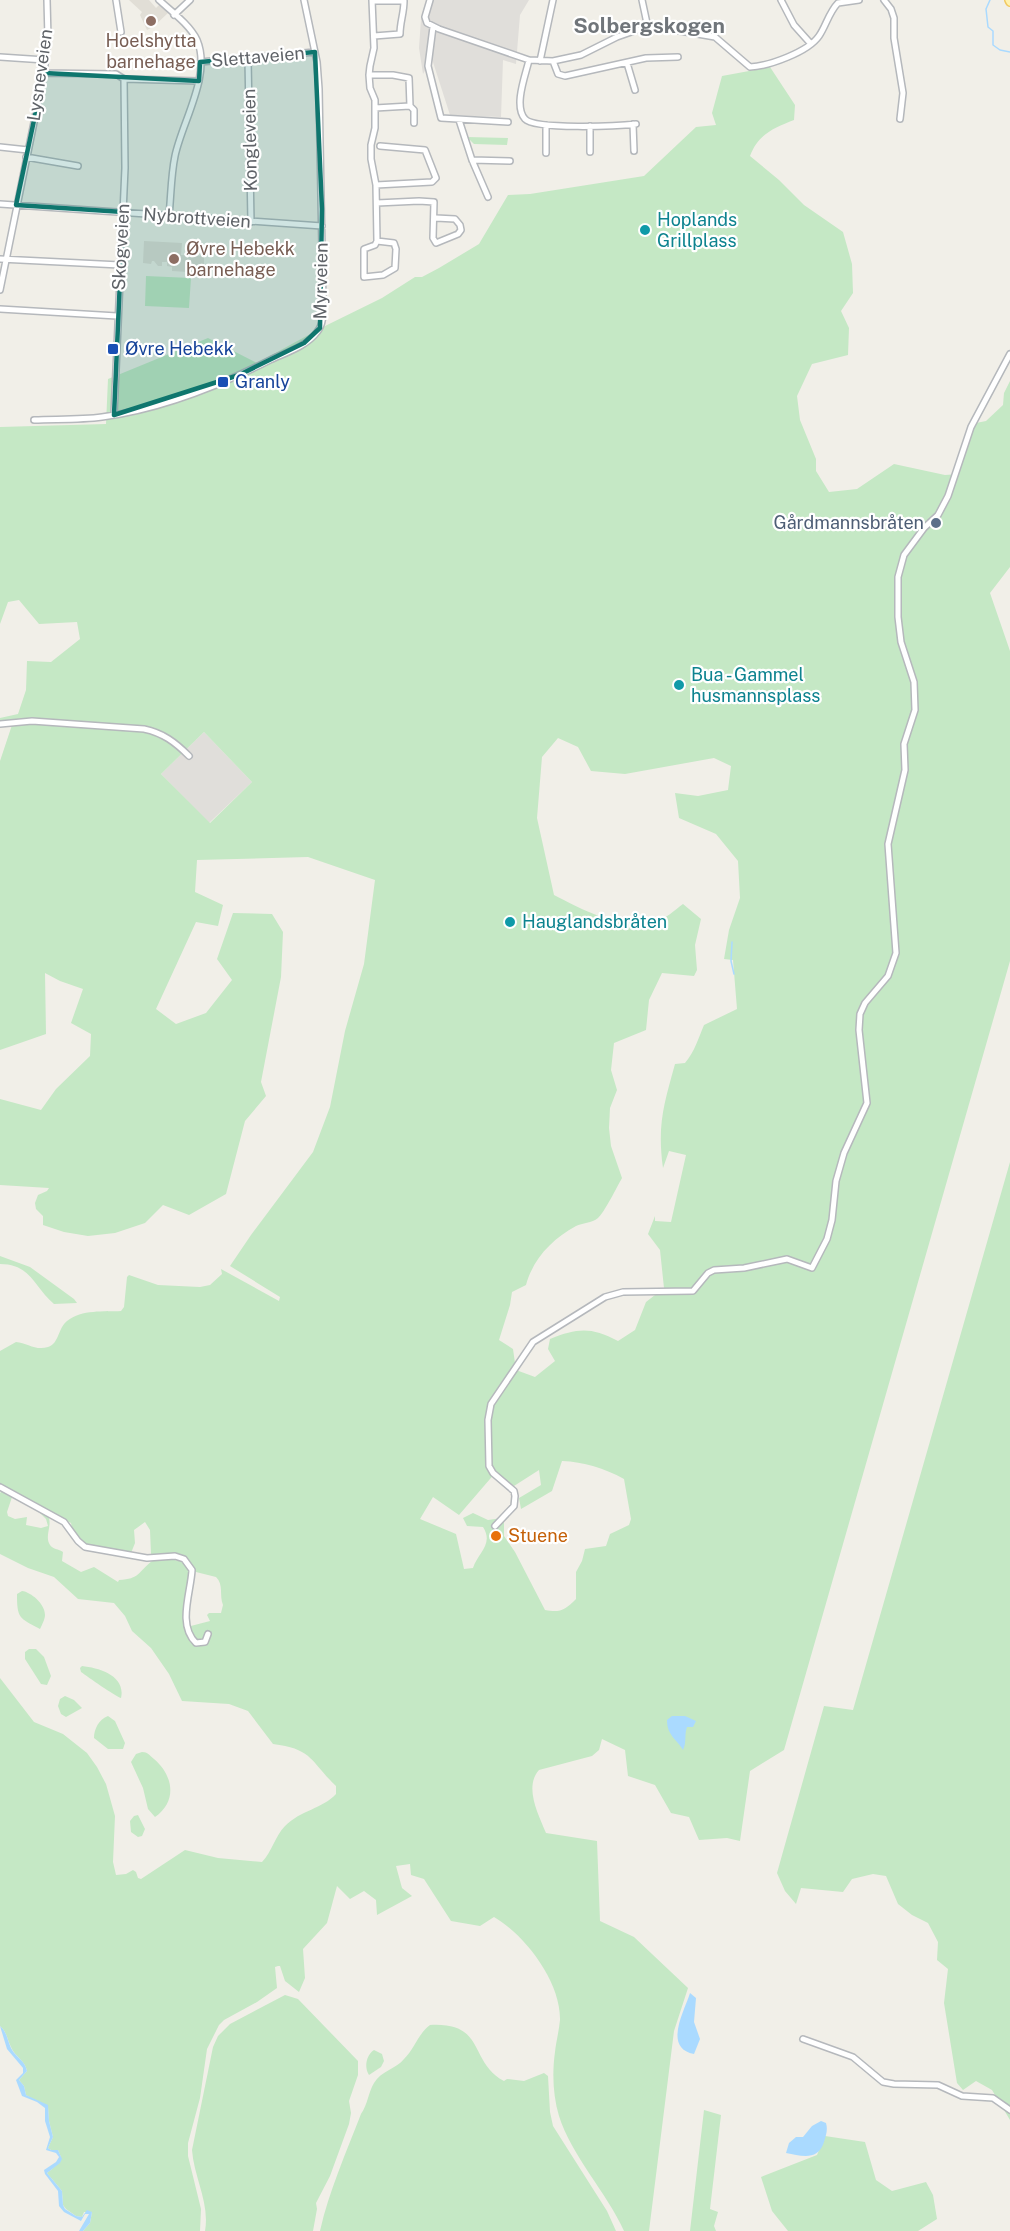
<svg xmlns="http://www.w3.org/2000/svg" width="1010" height="2231" font-family="'Public Sans',sans-serif">
  <style>
    .industrial { fill: #e0deda }
    .education { fill: #e1ded6 }
    .green { fill: #c5e8c5; fill-rule: evenodd }
    .water { fill: #aadaff }
    .lines { fill: none; stroke-linecap: round; stroke-linejoin: round }
    .stream { stroke: #aadaff; stroke-width: 1.5 }
    .minor-casing { stroke: #b5b8bc; stroke-width: 8 }
    .major-casing { stroke: #f2c960; stroke-width: 10 }
    .minor { stroke: #fff; stroke-width: 5 }
    .major { stroke: #fff2af; stroke-width: 7 }
    .marked { fill: #0f766e; fill-opacity: 0.2; stroke: #0f766e; stroke-width: 4.5; stroke-linejoin: round }
    .education-dot { fill: #8d6e63; stroke: #fff; stroke-width: 2 }
    .culture-dot { fill: #0f9aa8; stroke: #fff; stroke-width: 2 }
    .transit-dot { fill: #1a4fb4; stroke: #fff; stroke-width: 2 }
    .service-dot { fill: #5c6f8a; stroke: #fff; stroke-width: 2 }
    .food-dot { fill: #e8710a; stroke: #fff; stroke-width: 2 }
    .labels { text-anchor: middle; stroke-width: 4.5; stroke-linejoin: round; paint-order: stroke }
    .education-label { font-size: 18px; fill: #785e54; stroke: #fff }
    .street-label { font-size: 18px; fill: #5f6368; stroke: #fff }
    .culture-label { font-size: 18px; fill: #0d838f; stroke: #fff; text-anchor: start }
    .transit-label { font-size: 18px; fill: #164399; stroke: #fff; text-anchor: start }
    .service-label { font-size: 18px; fill: #4e5e75; stroke: #fff; text-anchor: end }
    .food-label { font-size: 18px; fill: #c56008; stroke: #fff; text-anchor: start }
    .quarter-label { font-size: 21px; font-weight: bold; fill: #70757a; stroke: #fff }
  </style>
  <rect width="100%" height="100%" fill="#f1efe8"/>
  <path class="industrial" d="M427 0H529L520 15 516 64 503 60 501 117 450 115 432 59 423 74 419 48 421 19Z
    M204 732 252 782 209 823 161 774Z"/>
  <path class="education" d="M129 0H149L156 8 159 5 168 13 153 27 147 30 140 15 142 12Z
    M144 241 182 243 181 255 204 256V273L172 271V267L167 266V262H162V266H158L154 261H152L151 264 143 263Z"/>
  <path class="green" d="M770 67 795 105 794 120C774 128 758 134 750 156L779 180 804 205 843 232 852 264 853 293 841 311 849 328 848 355 812 364 797 396 800 420 816 459V471L829 492 857 489 894 464 945 475 959 474 971 424 986 421 1003 405 1004 393 1010 381V567L990 593 1010 651V961L784 1750 750 1771 740 1841 727 1838 699 1840 689 1817 671 1813 655 1785 628 1776 625 1750 602 1739 599 1750 592 1756 539 1770C524 1787 538 1814 546 1833L597 1841 600 1921 634 1937 688 1988 674 2031 649 2231H624C607 2193 571 2155 559 2116 553 2096 552 2073 555 2052 556 2042 559 2031 560 2020 561 1982 525 1935 494 1917L480 1926 451 1921 424 1879 411 1875 410 1864 396 1866 402 1888 412 1896 377 1915 376 1900 364 1891 350 1899 337 1886 327 1923 303 1949 305 1978 299 1992 285 1981 280 1966H278L275 1967 277 1988 257 2002 224 2020 219 2025 207 2049 200 2098 188 2143V2156L201 2209 200 2231H83L90 2223 92 2212H84L82 2217 76 2216 66 2209 63 2205 62 2191 47 2173 52 2169 61 2157 58 2150H51L48 2148 53 2137 49 2121 48 2107 26 2095 24 2086 19 2080 27 2071C25 2060 15 2057 11 2047 7 2039 7 2032 0 2026V1678L34 1722 63 1734 87 1753 97 1767 106 1784 115 1816 113 1862 116 1875 126 1874 133 1870 136 1872 138 1878 141 1879 185 1850 218 1858 262 1862C272 1852 275 1836 285 1826 301 1810 322 1809 336 1794V1786C310 1761 313 1749 273 1744L248 1711 229 1704 182 1701 169 1674 151 1648 132 1631 125 1616 114 1603 78 1599 54 1577 28 1568 0 1554V1493L2 1491 12 1497 7 1512 8 1516 15 1519 27 1517 26 1525 41 1528 48 1526 46 1519 38 1511 48 1516C53 1525 44 1536 50 1545 52 1549 59 1549 63 1552L62 1561 81 1572 94 1567 118 1582 119 1580C140 1579 138 1572 152 1561 167 1560 179 1557 190 1568L187 1627 210 1621 207 1615 209 1613H221L223 1605C219 1595 224 1585 216 1577L196 1572C184 1546 174 1555 151 1554L150 1530 145 1522 134 1530 135 1543 131 1553 83 1544 72 1528 71 1523 0 1485V1351L16 1342C27 1343 36 1351 48 1347 59 1344 58 1328 67 1321 82 1309 104 1312 121 1311L124 1307 127 1277 129 1275 158 1285 200 1287 210 1285 222 1274 221 1269 279 1301 280 1297 230 1266 251 1235 313 1152 330 1107 345 1031 364 964 375 880 308 857 197 860 195 892 223 905 218 926 196 922 156 1009 176 1024 206 1013 232 980 217 959 233 913 272 914 283 932 281 977 261 1082 266 1096 245 1121 226 1194 189 1215 163 1205 145 1223 115 1233 88 1236 64 1232 43 1225V1216L36 1209 35 1203 38 1195 47 1191 49 1188 0 1185V1099L41 1110 56 1089 90 1056 91 1034 71 1023 83 989 60 981 45 973 46 1034 0 1050V761L12 725 0 727V718L18 714 26 690 27 661 51 662 80 639 77 622 39 624 19 600 8 602 0 624V427L106 424 108 379 208 338 257 363 323 327 382 298 415 277H422L439 268 479 244 508 195 530 194 644 176 696 127 716 125 712 113 722 76ZM204 732 252 782 210 823 161 774ZM558 738 578 747 591 771 625 774 714 758 731 766 728 790 698 796 675 793 679 818 716 834 738 861 740 898 729 930 724 959 733 960 737 1009 704 1025C698 1039 695 1051 685 1063L675 1064C664 1104 657 1125 663 1168L669 1151 686 1155 671 1222 655 1221V1216L648 1234 660 1250 664 1288 646 1302 635 1330 618 1341C591 1327 578 1328 550 1339L548 1349 555 1361 535 1377 516 1370 513 1349 499 1340 510 1305 512 1292 526 1285C533 1259 552 1239 576 1226 582 1223 592 1223 598 1218 604 1213 617 1187 622 1178L611 1146 609 1128 610 1108 617 1090 611 1070 614 1043 646 1030 649 1000 662 973 694 976 697 970 695 945 701 919 683 904C675 910 665 919 656 922 624 932 581 909 554 895L537 818 542 757ZM562 1461C584 1462 604 1468 624 1479L631 1519 629 1525 610 1534 606 1546 585 1549 582 1561 576 1572V1599C565 1610 560 1613 545 1610L515 1552 504 1536V1522L502 1518 488 1520 473 1513 463 1518 467 1526 483 1527C494 1544 478 1553 473 1568L464 1569 456 1534 420 1519 433 1497 459 1515 496 1472 514 1486 539 1470 541 1485 519 1498 521 1509 552 1491Z
    M467 137 508 138 507 145 474 144Z
    M146 276 191 278 189 308 145 306Z
    M1010 1162V2120L992 2090 976 2081 963 2090 957 2083 944 2003 948 1969 937 1960 938 1942 928 1923 912 1915 898 1904 886 1876 873 1874 852 1879 843 1892 801 1888 796 1904 785 1891 777 1873 824 1706 853 1710Z
    M0 1256 30 1267 74 1299 77 1303 54 1304C34 1287 31 1264 0 1264Z
    M22 1591C31 1592 45 1604 45 1615 45 1619 42 1625 40 1629 19 1618 17 1618 17 1594Z
    M29 1649H36L44 1657 51 1676 47 1685 41 1684 25 1659V1652Z
    M82 1666C100 1668 126 1676 121 1698 115 1696 88 1677 81 1672L80 1668Z
    M65 1696 74 1700 82 1708 66 1717 61 1714 58 1706 60 1699Z
    M108 1716 115 1721 125 1743 123 1749H108L94 1738C94 1729 99 1719 108 1716Z
    M142 1752C148 1752 149 1755 154 1759 173 1775 178 1801 155 1817L148 1809 143 1788 131 1762 136 1754Z
    M138 1815 145 1829 142 1836 138 1837 131 1832 130 1821 134 1816Z
    M285 1995 298 1999 358 2061V2075L349 2101 351 2113 349 2124 330 2176 316 2203 317 2209 313 2231H205C210 2203 194 2178 192 2150L213 2047 218 2036 230 2024Z
    M430 2025C487 2022 468 2062 504 2081L507 2079 524 2081 544 2073 548 2076 550 2112 553 2126 607 2211 616 2231H320C329 2191 346 2153 361 2114 368 2104 368 2093 374 2083 381 2071 396 2069 404 2059 415 2048 418 2034 430 2025Z
    M374 2050 382 2054 384 2061 381 2067 369 2075C364 2068 366 2055 374 2050Z
    M704 2110 721 2115 710 2209 718 2212 714 2226 716 2231H690Z
    M825 2136 865 2142 876 2180 892 2191 926 2182 933 2195 937 2219 918 2231H788L772 2211 761 2177 817 2155Z"/>
  <path class="water" d="M672 1716H685L696 1721 693 1727H687C684 1735 687 1742 683 1750 677 1739 667 1736 667 1720Z
    M690 1993 696 1998 694 2022 700 2039 694 2054C663 2048 684 2012 690 1993Z
    M0 2026C7 2032 7 2039 11 2048 15 2057 25 2060 27 2071L19 2080 24 2086 26 2095 48 2105 49 2121 53 2137 48 2148 51 2150H58L62 2159 60 2163 47 2173 62 2191 63 2205 65 2209 76 2216 82 2217 87 2210 92 2212 90 2223 83 2231H79L89 2214H85L81 2221 64 2212 59 2206 58 2191 45 2174 44 2170 56 2162 59 2157 56 2153 46 2150 50 2137 45 2121V2108L37 2102 22 2096 16 2080 23 2073V2068L7 2049Z
    M821 2121 826 2123C828 2130 826 2135 824 2142 818 2161 802 2156 786 2153L789 2143 796 2137H803L812 2126Z"/>
  <g class="lines">
    <path class="stream" d="M990 0 986 9 988 27 993 31V45L1000 50 1010 52
      M732 942 731 961 734 974"/>
    <defs>
      <path id="minor" d="M116 0 121 32
        M159 0C171 11 190 25 197 40 212 75 182 122 175 156 171 175 171 196 169 216
        M372 0 374 48 370 66 369 75 370 88 375 100V128L371 145V159L376 185 377 241
        M430 0 425 17 427 23 439 29 529 60 553 61 581 55 617 37 637 30 648 28 674 30 715 37 750 67C769 66 808 52 819 36 826 26 829 12 838 3L859 0
        M642 0 648 28
        M781 0 794 25 811 44
        M884 0 891 9 894 18V38L903 93 900 119
        M372 1H404C404 13 400 22 400 34L374 36
        M174 15 190 0
        M433 27 428 66 441 118 508 122
        M0 57 45 60
        M248 59 251 222
        M529 60C526 74 513 106 525 119 535 130 619 126 636 124
        M540 61 553 0
        M553 61 558 74 565 76 646 58 678 57
        M200 62 315 52
        M627 63 635 90
        M44 73 116 74 124 79 199 81
        M369 75H393L409 78 410 106 375 108
        M410 106 414 110V123
        M459 120 472 160 488 197
        M633 124 634 151
        M546 125V153
        M590 126V152
        M0 147 28 150
        M26 157 78 166
        M472 160 510 161
        M376 185 432 182 436 178 425 150 380 146
        M377 203 419 201 434 202 433 238 436 243 458 234 461 230 460 225 455 219 436 218
        M0 204 322 226
        M377 241 394 243 396 249 395 268 383 275 364 277V249L375 245Z
        M0 259 120 265
        M0 290 44 73 48 38 47 0
        M0 309 117 316
        M114 415 125 168 124 79
        M34 420C56 419 80 420 102 417 161 409 217 387 270 360 285 353 307 346 317 332 324 324 323 312 323 302L319 89 317 62 304 0
        M0 724 32 721 144 729C163 733 175 742 189 756
        M0 1487 64 1522 78 1541 85 1547 147 1558 175 1556 184 1559 192 1570C191 1592 177 1625 196 1643L205 1642 208 1634
        M495 1526 514 1506 515 1496 514 1491 493 1473 489 1466 488 1420 491 1404 533 1342 605 1297 623 1292 693 1291 708 1273 714 1270 744 1268 787 1259 812 1268 827 1239 832 1220 836 1181 844 1153 867 1103 859 1030 860 1014 865 1003 888 976 896 953 888 844 905 770 904 744 915 710 914 682 901 642 898 617V577L904 555 924 528 938 515 948 496 971 427 1010 354
        M803 2039 853 2057 883 2082 894 2084 938 2085 962 2096 993 2098 1010 2110"/>
      <path id="major" d="M1009 0 1010 2"/>
    </defs>
    <use href="#minor" class="minor-casing"/>
    <use href="#major" class="major-casing"/>
    <use href="#minor" class="minor"/>
    <use href="#major" class="major"/>
  </g>
  <path class="marked" d="M315 52 322 209 320 328 304 343 239 375 114 415 123 212 16 205 44 73 199 81 200 62Z"/>
  <g class="education-dot">
    <circle cx="151" cy="21" r="6"/>
    <circle cx="174" cy="259" r="6"/>
  </g>
  <g class="culture-dot">
    <circle cx="645" cy="230" r="6"/>
    <circle cx="679" cy="685" r="6"/>
    <circle cx="510" cy="922" r="6"/>
  </g>
  <g class="transit-dot">
    <rect x="107" y="343" width="12" height="12" rx="3"/>
    <rect x="217" y="376" width="12" height="12" rx="3"/>
  </g>
  <circle class="service-dot" cx="936" cy="523" r="6"/>
  <circle class="food-dot" cx="496" cy="1536" r="6"/>
  <g class="labels">
    <g class="education-label">
      <text x="151" y="47">Hoelshytta<tspan x="151" dy="21">barnehage</tspan></text>
      <text x="186" y="255" text-anchor="start">Øvre Hebekk<tspan x="186" dy="21">barnehage</tspan></text>
    </g>
    <g class="street-label">
      <text transform="translate(258 57) rotate(-5)" y="6">Slettaveien</text>
      <text transform="translate(40 75) rotate(-82)" y="6">Lysneveien</text>
      <text transform="translate(250 140) rotate(-91)" y="6">Kongleveien</text>
      <text transform="translate(197 218) rotate(4)" y="6">Nybrottveien</text>
      <text transform="translate(121 247) rotate(-87)" y="6">Skogveien</text>
      <text transform="translate(321 281) rotate(-89)" y="6">Myrveien</text>
    </g>
    <g class="culture-label">
      <text x="657" y="226">Hoplands<tspan x="657" dy="21">Grillplass</tspan></text>
      <text x="691" y="681">Bua - Gammel<tspan x="691" dy="21">husmannsplass</tspan></text>
      <text x="522" y="928">Hauglandsbråten</text>
    </g>
    <g class="transit-label">
      <text x="125" y="355">Øvre Hebekk</text>
      <text x="235" y="388">Granly</text>
    </g>
    <g class="service-label">
      <text x="924" y="529">Gårdmannsbråten</text>
    </g>
    <g class="food-label">
      <text x="508" y="1542">Stuene</text>
    </g>
    <g class="quarter-label">
      <text x="649" y="33">Solbergskogen</text>
    </g>
  </g>
</svg>
